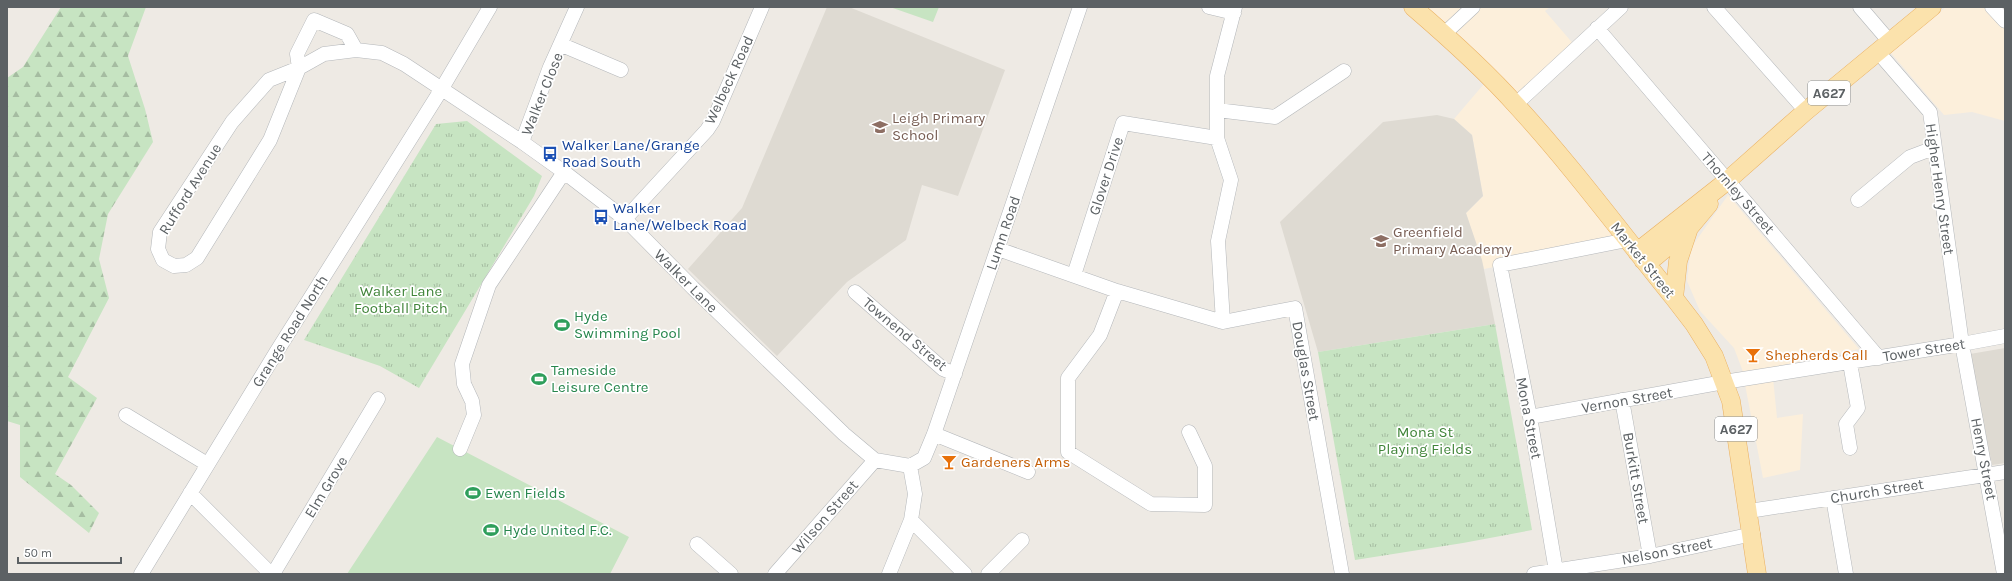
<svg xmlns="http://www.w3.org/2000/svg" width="2012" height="581" font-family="Karla,sans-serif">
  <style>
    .commercial { fill: #fcefdb }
    .education { fill: #dedad2 }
    .forest { fill: url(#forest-firs) }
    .park { fill: url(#park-tufts) }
    .pitch { fill: #c7e4c2 }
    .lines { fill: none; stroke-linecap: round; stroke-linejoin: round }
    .minor-casing { stroke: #b4b7ba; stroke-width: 15 }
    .major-casing { stroke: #eab061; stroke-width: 19 }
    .minor { stroke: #fff; stroke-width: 14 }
    .major { stroke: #fbe2ac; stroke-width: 18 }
    .labels { text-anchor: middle; stroke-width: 3.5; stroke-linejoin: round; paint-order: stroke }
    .shield { fill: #fff; stroke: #8d9092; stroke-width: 1 }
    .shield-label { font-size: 14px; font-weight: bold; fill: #5c6164 }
    .street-label { font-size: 15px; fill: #5c6164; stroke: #fff }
    .education-label { font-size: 15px; fill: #785e54; stroke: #fff; text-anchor: start }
    .transit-label { font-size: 15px; fill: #164399; stroke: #fff; text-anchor: start }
    .park-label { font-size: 15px; fill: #41853a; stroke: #fff }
    .leisure-label { font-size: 15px; fill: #27864d; stroke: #fff; text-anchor: start }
    .food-label { font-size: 15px; fill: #c56008; stroke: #fff; text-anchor: start }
  </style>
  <defs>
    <pattern id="forest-firs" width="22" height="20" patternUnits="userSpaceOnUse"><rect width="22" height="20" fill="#c7e4c2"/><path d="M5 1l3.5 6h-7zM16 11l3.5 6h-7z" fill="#a5bca1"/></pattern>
    <pattern id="park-tufts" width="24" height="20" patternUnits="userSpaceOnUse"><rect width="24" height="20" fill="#c7e4c2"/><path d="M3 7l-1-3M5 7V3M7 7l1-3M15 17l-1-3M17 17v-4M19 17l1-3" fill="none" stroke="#a5bca1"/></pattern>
  </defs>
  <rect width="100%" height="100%" fill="#eeeae4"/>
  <path class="commercial" d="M1413 7H1550L1545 11 1576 47 1516 105 1627 240 1484 269 1466 213 1483 196 1472 135 1454 119 1489 78Z
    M1946 7H2005V121L1972 112 1944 115 1891 53Z
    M1728 195 1859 349 1772 368 1777 418 1803 414 1800 470 1763 478 1742 369 1734 348 1700 311 1687 281 1691 248Z"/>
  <path class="education" d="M827 7H849L1005 70 958 196 922 185 906 240 847 282 777 356 688 269 742 208Z
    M1437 115 1454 119 1472 135 1483 196 1466 213 1482 260 1495 324 1318 352 1280 222 1383 122Z
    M2005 348V463L1992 465 1970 354Z"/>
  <path class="forest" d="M61 7H146L128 56 145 109 153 142 108 214 99 259 109 298 68 377 97 398 55 474 71 485 99 513 89 533 20 477V425L7 421V78L23 67Z"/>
  <path class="park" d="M467 121 542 176 534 196 419 388 380 366 304 340 436 124Z
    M1495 324 1532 530 1463 543 1355 560 1318 352Z"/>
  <path class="pitch" d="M890 7H939L933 22Z
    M437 437 629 537 610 574H347Z"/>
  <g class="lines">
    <defs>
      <path id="minor" d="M1209 7 1234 13
        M1714 7 1806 111
        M1860 7 1890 42
        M1992 7 2005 21
        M1597 28 1879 358
        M1444 34 1473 7
        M562 45 621 70
        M1878 52 1930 112 1962 344 2004 574
        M299 68 270 140 197 258 186 265 174 266 163 260 158 249 160 232 232 122 269 80 299 68 324 54 356 50 382 53 404 64 522 142 564 172 625 219 693 288 844 434 875 460 910 466 924 458 934 434 1080 7
        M299 68 297 54 314 20 347 34 356 50
        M1516 104 1621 7
        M1217 110 1275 117 1344 71
        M522 142 550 67 577 7
        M1858 200 1910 157 1934 148
        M625 219 707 130 713 121 762 7
        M998 249 1117 291 1223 322 1295 308 1342 574
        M1074 275 1123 123 1217 138
        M1117 291 1100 335 1068 378V452L1151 504 1205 505V466L1189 432
        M855 292 943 369 955 374
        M1223 322 1218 241 1231 180 1217 138V76L1235 7
        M1850 363 1858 408 1846 424 1850 448
        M1622 400 1650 556
        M126 415 207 464
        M1530 417 1724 382 1962 344 2005 336
        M934 434 1028 472
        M460 449 474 415 472 401 464 384 462 364 489 285 564 172
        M190 493 271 574
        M1833 498 1846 574
        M1749 511 2005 472
        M911 520 965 574
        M697 544 731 574
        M1556 571 1530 417 1500 265 1627 240
        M141 574 277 351 441 90 490 7
        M273 574 378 399
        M775 574 875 460
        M889 574 911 520 915 494 910 466
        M988 574 1022 540
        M1534 574 1650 556 1753 534"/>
      <path id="major" d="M1413 7C1449 38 1485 70 1516 105 1572 166 1622 234 1674 298L1694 324 1714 356 1731 401 1757 574
        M1637 252 1727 181 1806 111 1932 7
        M1643 260 1655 257 1688 229
        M1674 298 1678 261 1689 228 1709 204"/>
    </defs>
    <use href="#minor" class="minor-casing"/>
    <use href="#major" class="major-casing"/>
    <use href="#minor" class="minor"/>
    <use href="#major" class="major"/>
  </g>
  <defs>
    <symbol id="school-bare" viewBox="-9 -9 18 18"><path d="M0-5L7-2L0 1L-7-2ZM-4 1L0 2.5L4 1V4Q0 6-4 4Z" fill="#8d6e63" stroke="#fff" stroke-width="2.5" paint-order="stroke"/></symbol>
    <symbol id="bus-bare" viewBox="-9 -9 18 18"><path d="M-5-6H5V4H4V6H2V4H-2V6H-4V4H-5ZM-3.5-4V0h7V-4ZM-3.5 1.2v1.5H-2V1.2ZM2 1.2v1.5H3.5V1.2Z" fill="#1a4fb4" stroke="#fff" stroke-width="2.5" paint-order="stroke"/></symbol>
    <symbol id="stadium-bare" viewBox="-9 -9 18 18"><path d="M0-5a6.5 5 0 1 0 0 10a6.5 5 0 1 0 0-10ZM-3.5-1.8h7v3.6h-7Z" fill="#2e9e5b" stroke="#fff" stroke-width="2.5" paint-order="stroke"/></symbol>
    <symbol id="bar-bare" viewBox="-9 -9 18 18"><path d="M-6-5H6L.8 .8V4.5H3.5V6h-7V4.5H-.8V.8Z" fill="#e8710a" stroke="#fff" stroke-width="2.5" paint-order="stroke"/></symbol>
  </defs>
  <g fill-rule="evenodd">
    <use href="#school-bare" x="869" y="116" width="22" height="22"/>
    <use href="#bus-bare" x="539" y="143" width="22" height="22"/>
    <use href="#bus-bare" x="590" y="206" width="22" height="22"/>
    <use href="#school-bare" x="1370" y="230" width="22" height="22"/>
    <use href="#stadium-bare" x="551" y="314" width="22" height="22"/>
    <use href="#bar-bare" x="1742" y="344" width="22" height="22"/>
    <use href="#stadium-bare" x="528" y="368" width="22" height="22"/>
    <use href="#bar-bare" x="938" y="451" width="22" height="22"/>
    <use href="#stadium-bare" x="462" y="482" width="22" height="22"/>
    <use href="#stadium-bare" x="480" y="519" width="22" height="22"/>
  </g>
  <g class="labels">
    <g class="shield">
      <rect x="1808" y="81" width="42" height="24" rx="3"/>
      <rect x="1715" y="417" width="42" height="24" rx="3"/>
    </g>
    <g class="shield-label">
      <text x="1829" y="98">A627</text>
      <text x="1736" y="434">A627</text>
    </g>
    <g class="street-label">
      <text transform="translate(729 80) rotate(-65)" y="5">Welbeck Road</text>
      <text transform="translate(542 94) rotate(-68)" y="5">Walker Close</text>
      <text transform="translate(1106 176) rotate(-72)" y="5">Glover Drive</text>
      <text transform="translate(190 189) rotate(-58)" y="5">Rufford Avenue</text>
      <text transform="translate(1940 189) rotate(82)" y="5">Higher Henry Street</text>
      <text transform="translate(1738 193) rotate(49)" y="5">Thornley Street</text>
      <text transform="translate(1003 233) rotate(-71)" y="5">Lumn Road</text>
      <text transform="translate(1643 260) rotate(51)" y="5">Market Street</text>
      <text transform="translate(686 281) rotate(45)" y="5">Walker Lane</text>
      <text transform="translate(290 331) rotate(-58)" y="5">Grange Road North</text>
      <text transform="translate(905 334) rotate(40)" y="5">Townend Street</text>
      <text transform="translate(1924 350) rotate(-9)" y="5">Tower Street</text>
      <text transform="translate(1306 371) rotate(80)" y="5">Douglas Street</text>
      <text transform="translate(1627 400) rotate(-10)" y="5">Vernon Street</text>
      <text transform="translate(1529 418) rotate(79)" y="5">Mona Street</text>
      <text transform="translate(1984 459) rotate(79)" y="5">Henry Street</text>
      <text transform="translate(1636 478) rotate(80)" y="5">Burkitt Street</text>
      <text transform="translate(326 487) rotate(-59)" y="5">Elm Grove</text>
      <text transform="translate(1877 491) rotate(-9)" y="5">Church Street</text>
      <text transform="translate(825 517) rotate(-49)" y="5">Wilson Street</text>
      <text transform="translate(1667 551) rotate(-11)" y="5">Nelson Street</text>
    </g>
    <g class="education-label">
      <text x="892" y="123">Leigh Primary<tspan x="892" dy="17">School</tspan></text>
      <text x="1393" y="237">Greenfield<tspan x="1393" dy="17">Primary Academy</tspan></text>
    </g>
    <g class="transit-label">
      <text x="562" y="150">Walker Lane/Grange<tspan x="562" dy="17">Road South</tspan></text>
      <text x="613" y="213">Walker<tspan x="613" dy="17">Lane/Welbeck Road</tspan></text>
    </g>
    <g class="park-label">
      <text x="401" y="296">Walker Lane<tspan x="401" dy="17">Football Pitch</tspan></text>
      <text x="1425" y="437">Mona St<tspan x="1425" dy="17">Playing Fields</tspan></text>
    </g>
    <g class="leisure-label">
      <text x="574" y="321">Hyde<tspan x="574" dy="17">Swimming Pool</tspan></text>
      <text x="551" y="375">Tameside<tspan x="551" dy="17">Leisure Centre</tspan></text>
      <text x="485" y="498">Ewen Fields</text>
      <text x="503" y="535">Hyde United F.C.</text>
    </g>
    <g class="food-label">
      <text x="1765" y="360">Shepherds Call</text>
      <text x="961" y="467">Gardeners Arms</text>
    </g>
  </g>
  <rect width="2012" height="581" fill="none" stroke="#5c6164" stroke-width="16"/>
  <path d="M18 557v6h103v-6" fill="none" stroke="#5c6164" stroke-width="2"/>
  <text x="24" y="557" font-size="12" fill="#5c6164" stroke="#ffffff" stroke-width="3" paint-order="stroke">50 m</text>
</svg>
